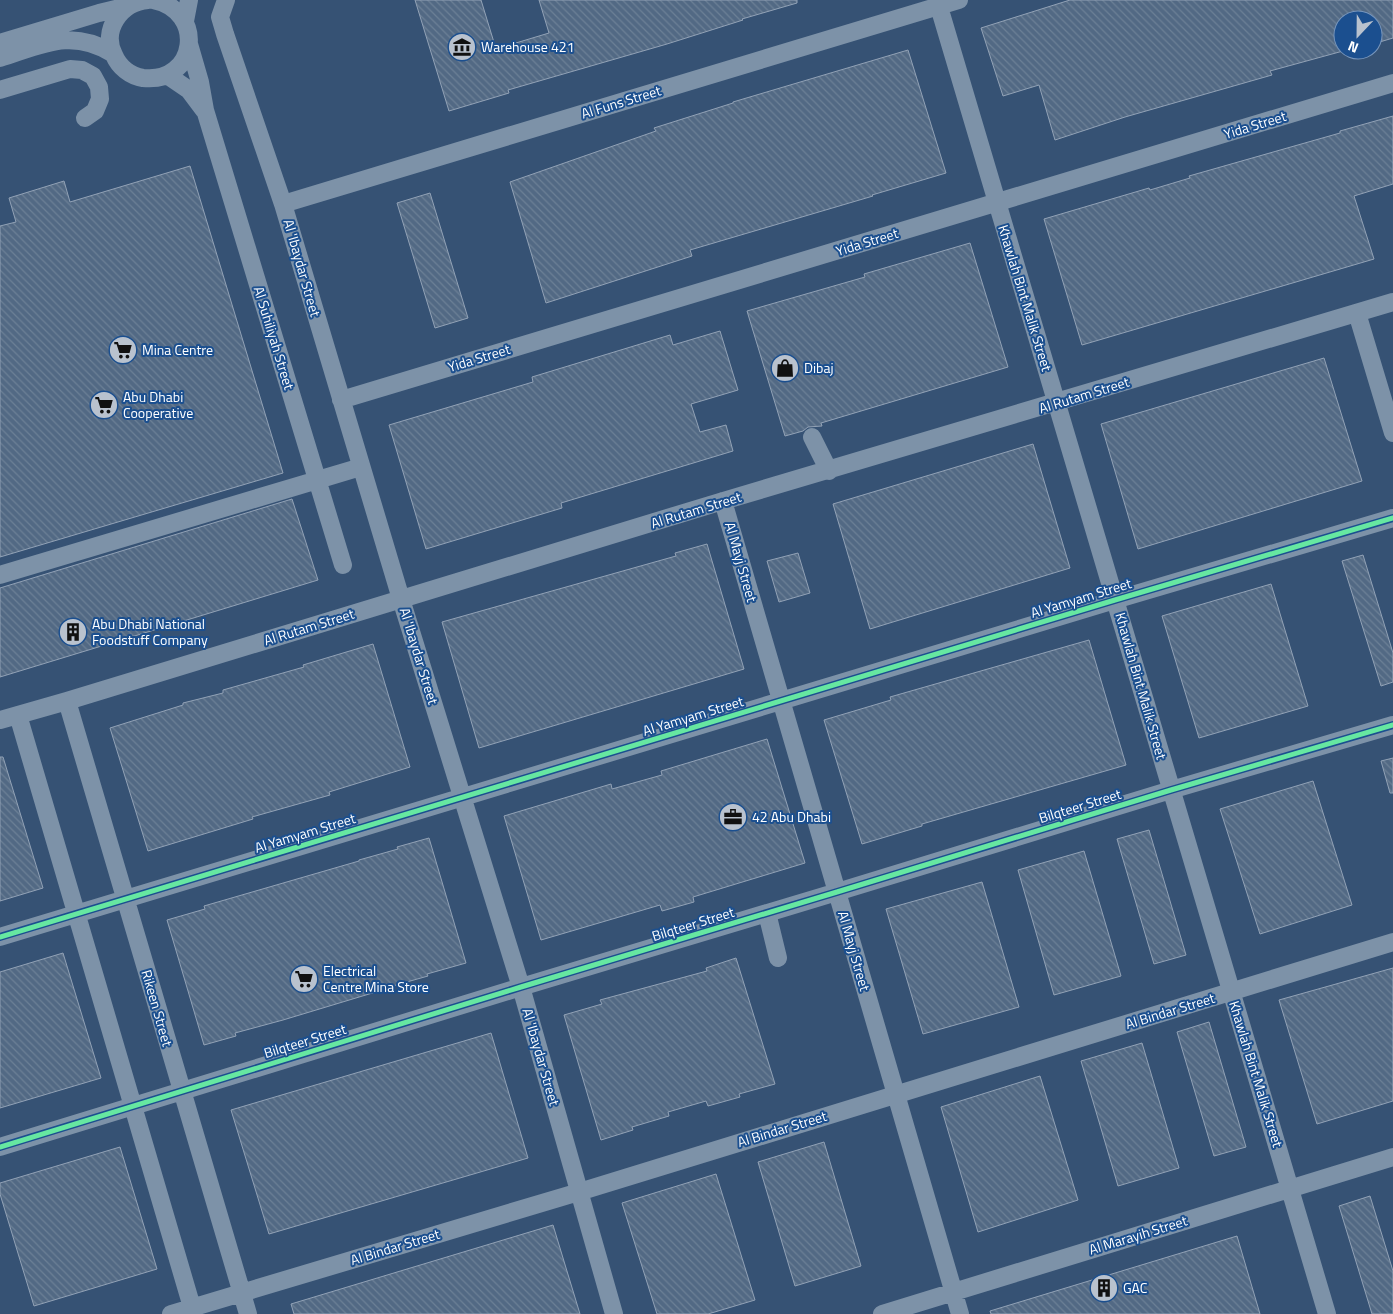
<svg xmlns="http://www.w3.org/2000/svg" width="1393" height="1314" font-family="'Titillium Web',sans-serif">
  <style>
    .building { fill: url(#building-back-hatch); stroke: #92a2b6 }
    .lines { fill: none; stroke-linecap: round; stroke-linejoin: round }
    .minor { stroke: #7d92a8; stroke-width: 18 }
    .cycleway-casing { stroke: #1b4f8f; stroke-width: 8 }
    .cycleway { stroke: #66e7a1; stroke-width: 5 }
    .labels { text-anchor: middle; stroke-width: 4; stroke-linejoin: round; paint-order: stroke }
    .poi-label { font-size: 14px; fill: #fff; stroke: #1b4f8f; text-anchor: start }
    .street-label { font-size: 14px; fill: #fff; stroke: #1b4f8f }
  </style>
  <defs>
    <pattern id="building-back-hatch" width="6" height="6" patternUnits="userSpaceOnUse" patternTransform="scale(1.25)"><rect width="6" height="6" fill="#526984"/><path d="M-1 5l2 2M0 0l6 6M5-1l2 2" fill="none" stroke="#6c8096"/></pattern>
  </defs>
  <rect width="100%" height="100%" fill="#365274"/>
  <path class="building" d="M415 0H481L496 49 549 33 539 0H797V3L742 19 743 20 667 44 508 90 509 93 449 111Z
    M1070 0H1393V38L1373 44V20H1343V51L1270 71 1272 75 1125 117 1055 140 1039 85 1003 96 981 28Z
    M908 50 946 173 872 195 873 196 690 250 692 256 546 303 510 182 656 131 654 128 733 103V102Z
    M1393 116V184L1354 196 1374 259 1082 345 1044 219 1149 188 1150 190 1190 178 1189 176 1340 133V131Z
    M190 166 283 473 0 557V226L16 222 9 198 64 181 70 202Z
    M430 193 468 318 435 328 397 203Z
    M970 243 1008 367 821 423 822 426 808 427 803 431 785 436 747 311 865 277 864 274Z
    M720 331 738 390 691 404 700 432 726 425 733 451 561 503 562 508 426 549 389 425 533 382 532 377 670 335 673 345Z
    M1324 358 1362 481 1138 549 1101 424Z
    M1033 444 1070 568 870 629 833 504Z
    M292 499 318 580 0 677V588Z
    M707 544 744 669 479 748 442 622 676 556 675 553Z
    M798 553 810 593 779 602 767 561Z
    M1363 555 1393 653V682L1381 686 1342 561Z
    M1271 584 1308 706 1199 738 1162 616Z
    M1089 640 1126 765 922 824V826L862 844 824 720 891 700 890 697Z
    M373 644 410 767 329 792 330 795 252 817 253 819 148 851 110 728 183 705V703L223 693V690L304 667 303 665Z
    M767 739 805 863 693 897 694 902 662 911 660 905 541 940 504 816 611 784 612 789 662 775 661 771Z
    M0 757H3L43 888 0 901Z
    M1393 758V793H1390L1381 761Z
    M1313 781 1352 905 1260 934 1220 809Z
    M1149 830 1186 955 1154 964 1117 839Z
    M429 838 466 963 427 974 428 976 389 987V988L283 1020 235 1033 236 1036 204 1045 167 920 205 909 204 906 359 861V860L398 849 397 847Z
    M1084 851 1121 976 1054 995 1018 870Z
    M982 882 1019 1007 923 1034 886 909Z
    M63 953 101 1078 0 1108V972Z
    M736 958 775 1084 739 1094 740 1097 708 1106 706 1101 668 1112 669 1116 632 1127 633 1130 601 1140 564 1015 602 1004 600 1000 707 971 706 968Z
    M1393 968V1101L1317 1124 1279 1000Z
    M1209 1022 1246 1147 1214 1156 1177 1032Z
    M491 1033 528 1158 269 1234 231 1110Z
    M1142 1043 1179 1168 1118 1186 1081 1061Z
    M1040 1076 1078 1200 978 1232 941 1107Z
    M824 1142 861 1266 795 1286 758 1162Z
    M120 1147 157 1269 34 1306 0 1194V1183Z
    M716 1174 755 1300 708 1314H657L622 1203Z
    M1370 1196 1393 1271V1314H1372L1339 1206Z
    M553 1225 580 1314H294L291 1304Z
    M1237 1236 1260 1314H991L990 1311Z"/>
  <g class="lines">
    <path class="minor" d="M148 0C121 2 101 30 114 55 119 67 130 76 143 78 197 84 207 11 153 0
      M226 0 220 17 225 34 283 204 401 599 521 987 614 1314
      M937 0 1327 1314
      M185 21 189 0
      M0 43 99 13 128 6
      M189 44 200 82 205 110 343 565
      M0 58C42 45 71 28 112 53
      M167 75 189 90 204 110
      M0 90 70 69 82 70 93 76 99 87 100 99 95 111 85 118
      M283 204 959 0
      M1357 313 1393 433
      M341 400 1393 83
      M812 437 829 471
      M723 501 960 1314
      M0 575 361 467
      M67 701 248 1314
      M18 715 194 1314
      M0 720 67 701 723 501 1393 302
      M767 913 778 958
      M0 937 1115 600 1393 518
      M0 1147 521 987 837 892 1171 790 1393 725
      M171 1314 579 1192 1393 942
      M882 1314 1393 1157"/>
    <defs>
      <path id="cycleway" d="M0 937 1115 600 1393 518
        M0 1147 521 987 837 892 1171 790 1393 725"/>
    </defs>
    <use href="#cycleway" class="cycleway-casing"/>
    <use href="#cycleway" class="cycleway"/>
  </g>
  <defs>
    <symbol id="museum-disc" viewBox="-11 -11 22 22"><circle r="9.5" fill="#b9c2ce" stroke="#1b4f8f"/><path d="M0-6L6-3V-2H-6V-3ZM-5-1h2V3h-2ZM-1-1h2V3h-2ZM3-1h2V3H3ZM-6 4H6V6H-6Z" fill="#111"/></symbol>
    <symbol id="supermarket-disc" viewBox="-11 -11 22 22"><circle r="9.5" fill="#b9c2ce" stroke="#1b4f8f"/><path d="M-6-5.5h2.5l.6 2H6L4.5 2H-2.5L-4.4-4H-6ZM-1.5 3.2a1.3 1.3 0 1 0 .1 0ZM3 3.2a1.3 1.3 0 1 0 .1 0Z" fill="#111"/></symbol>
    <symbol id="shop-disc" viewBox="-11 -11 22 22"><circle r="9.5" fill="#b9c2ce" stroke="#1b4f8f"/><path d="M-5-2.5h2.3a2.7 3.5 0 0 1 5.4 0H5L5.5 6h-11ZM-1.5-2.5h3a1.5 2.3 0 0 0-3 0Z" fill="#111"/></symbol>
    <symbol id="building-disc" viewBox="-11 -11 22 22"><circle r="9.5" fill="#b9c2ce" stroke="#1b4f8f"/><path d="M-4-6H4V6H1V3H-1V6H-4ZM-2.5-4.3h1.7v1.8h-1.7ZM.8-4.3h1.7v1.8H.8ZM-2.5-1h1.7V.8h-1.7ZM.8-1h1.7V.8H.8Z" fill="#111"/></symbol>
    <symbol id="office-disc" viewBox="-11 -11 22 22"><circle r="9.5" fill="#b9c2ce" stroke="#1b4f8f"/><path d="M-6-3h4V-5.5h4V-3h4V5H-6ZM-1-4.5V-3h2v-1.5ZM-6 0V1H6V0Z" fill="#111"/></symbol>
  </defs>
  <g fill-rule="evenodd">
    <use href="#museum-disc" x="446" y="31" width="32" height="32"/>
    <use href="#supermarket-disc" x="107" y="334" width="32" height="32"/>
    <use href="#shop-disc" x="769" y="352" width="32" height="32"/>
    <use href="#supermarket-disc" x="88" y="389" width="32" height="32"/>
    <use href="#building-disc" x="57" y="616" width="32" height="32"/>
    <use href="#office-disc" x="717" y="801" width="32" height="32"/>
    <use href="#supermarket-disc" x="288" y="963" width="32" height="32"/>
    <use href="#building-disc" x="1088" y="1272" width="32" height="32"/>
  </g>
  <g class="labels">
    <g class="poi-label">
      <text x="481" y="52">Warehouse 421</text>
      <text x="142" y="355">Mina Centre</text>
      <text x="804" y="373">Dibaj</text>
      <text x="123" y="402">Abu Dhabi<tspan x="123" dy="16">Cooperative</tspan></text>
      <text x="92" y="629">Abu Dhabi National<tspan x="92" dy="16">Foodstuff Company</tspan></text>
      <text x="752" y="822">42 Abu Dhabi</text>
      <text x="323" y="976">Electrical<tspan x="323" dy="16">Centre Mina Store</tspan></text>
      <text x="1123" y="1293">GAC</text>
    </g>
    <g class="street-label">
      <text transform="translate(621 102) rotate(-17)" y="5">Al Funs Street</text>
      <text transform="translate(1255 125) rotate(-17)" y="5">Yida Street</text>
      <text transform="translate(867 242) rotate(-17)" y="5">Yida Street</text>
      <text transform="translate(302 268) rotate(74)" y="5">Al 'Ibaydar Street</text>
      <text transform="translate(1025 298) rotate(73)" y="5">Khawlah Bint Malik Street</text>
      <text transform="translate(274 338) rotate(73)" y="5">Al Suhiliyah Street</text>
      <text transform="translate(479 358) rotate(-17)" y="5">Yida Street</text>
      <text transform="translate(1084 395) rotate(-17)" y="5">Al Rutam Street</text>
      <text transform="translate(696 510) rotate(-17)" y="5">Al Rutam Street</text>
      <text transform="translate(741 562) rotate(74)" y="5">Al Mayj Street</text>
      <text transform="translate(1081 598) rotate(-17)" y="5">Al Yamyam Street</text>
      <text transform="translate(309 627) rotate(-17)" y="5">Al Rutam Street</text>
      <text transform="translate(419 656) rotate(73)" y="5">Al 'Ibaydar Street</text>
      <text transform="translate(1141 686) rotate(74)" y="5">Khawlah Bint Malik Street</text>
      <text transform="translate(693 716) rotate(-17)" y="5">Al Yamyam Street</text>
      <text transform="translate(1080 806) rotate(-17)" y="5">Bilqteer Street</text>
      <text transform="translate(305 833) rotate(-17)" y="5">Al Yamyam Street</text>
      <text transform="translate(693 924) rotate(-17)" y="5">Bilqteer Street</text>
      <text transform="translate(854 951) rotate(74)" y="5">Al Mayj Street</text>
      <text transform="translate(157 1008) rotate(74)" y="5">Rikeen Street</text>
      <text transform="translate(1170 1011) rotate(-17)" y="5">Al Bindar Street</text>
      <text transform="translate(305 1041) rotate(-17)" y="5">Bilqteer Street</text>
      <text transform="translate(541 1057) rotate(74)" y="5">Al 'Ibaydar Street</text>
      <text transform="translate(1256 1074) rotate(73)" y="5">Khawlah Bint Malik Street</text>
      <text transform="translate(782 1129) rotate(-17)" y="5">Al Bindar Street</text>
      <text transform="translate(1138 1235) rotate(-17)" y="5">Al Marayih Street</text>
      <text transform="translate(395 1247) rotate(-17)" y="5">Al Bindar Street</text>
    </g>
  </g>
  <g transform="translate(1358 35) rotate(202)"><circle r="24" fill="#1b4f8f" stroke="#7695bc"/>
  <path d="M0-4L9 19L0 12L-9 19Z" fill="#b9c2ce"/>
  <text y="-8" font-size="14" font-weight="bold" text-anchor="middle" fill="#ffffff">N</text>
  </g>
</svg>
